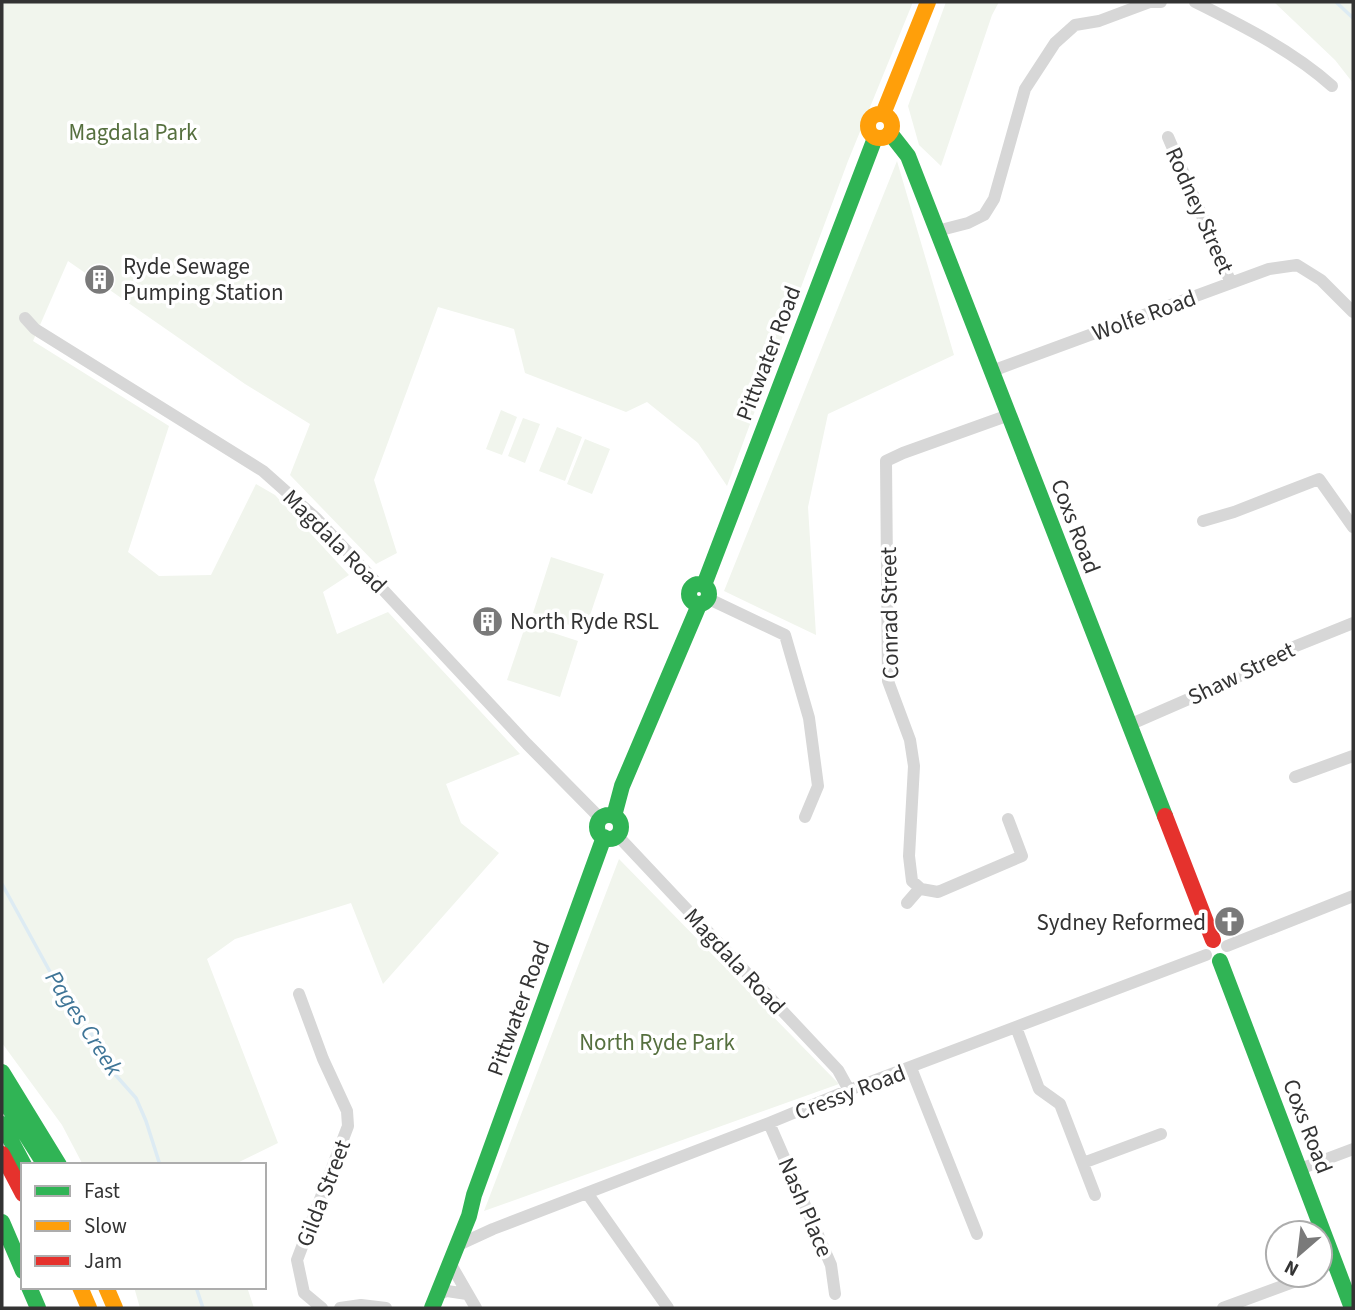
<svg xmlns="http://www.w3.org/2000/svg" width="1355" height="1310" font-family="'Source Sans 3',sans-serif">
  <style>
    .green { fill: #f1f5ed }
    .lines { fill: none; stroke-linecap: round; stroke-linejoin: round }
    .stream { stroke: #ddebf3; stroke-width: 3.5 }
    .street { stroke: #d7d7d7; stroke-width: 12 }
    .fast { stroke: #30b455; stroke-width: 16 }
    .slow { stroke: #ff9f0a; stroke-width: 16 }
    .jam { stroke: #e5322d; stroke-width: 16 }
    .labels { text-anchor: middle; stroke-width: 7; stroke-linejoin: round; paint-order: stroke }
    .park-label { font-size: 23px; fill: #56703f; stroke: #fff }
    .street-label { font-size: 23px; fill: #333; stroke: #fff }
    .poi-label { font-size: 23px; fill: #333; stroke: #fff; text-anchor: start }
    .water-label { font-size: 24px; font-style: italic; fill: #3f7597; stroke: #fff }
  </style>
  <rect width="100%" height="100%" fill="#fff"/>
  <path class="green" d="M2 2H913L848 161 727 486 698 443 647 402 626 412 525 373 514 329 438 307 374 480 397 553 376 564 290 475 310 424 245 384 68 261 33 341 169 426 128 552 159 576 211 575 256 484 275 495 349 575 323 592 337 634 388 612 520 754 446 784 461 823 499 853 383 984 351 903 235 939 207 959 278 1143 233 1165H83L62 1125 2 1043Z
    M946 2H999L992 15 941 166 919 145 908 106Z
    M1274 2H1353V83L1335 60Z
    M897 161 954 355 828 414 808 507 816 635 724 591Z
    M501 410 517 417 502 455 486 449Z
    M523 418 540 424 525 463 508 456Z
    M557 427 582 437 565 481 539 471Z
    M585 439 610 449 592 494 567 484Z
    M551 557 604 574 585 630 533 613Z
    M526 624 578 641 560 697 507 680Z
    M619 859 839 1084 484 1211Z
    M134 1287H247L254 1308H140Z"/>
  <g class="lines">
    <path class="stream" d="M1336 2 1353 18
      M2 884 54 979 84 1020 112 1071 136 1098 146 1121 160 1165
      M196 1287 203 1308"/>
    <path class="street" d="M1195 2C1243 26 1293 51 1332 86
      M1168 137 1231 283
      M937 231 968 223 984 215 994 199 1025 89 1055 43 1075 25 1099 21 1150 2H1161
      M25 318 35 329 263 471 317 519 527 744 600 818
      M992 371 1269 269 1297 265 1321 280 1353 312
      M1203 521 1234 512 1319 479 1353 527
      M709 599 785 635 809 718 818 786 805 817
      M1129 725 1230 681 1296 646 1353 623
      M1295 777 1353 756
      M1008 819 1022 856 938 892 921 889 912 881 909 856 914 766 910 740 888 681 886 461 903 453 1009 415
      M617 835 838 1070 849 1090
      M907 903 920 888
      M1227 946 1353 896
      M299 994 323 1059 347 1111 348 1126 297 1260 304 1293 322 1308
      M1016 1027 1039 1089 1060 1104 1095 1195
      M911 1068 977 1234
      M769 1123 831 1265 835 1294
      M1083 1163 1161 1134
      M1300 1169 1353 1149
      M587 1193 668 1308
      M456 1246 493 1229 769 1123 849 1090 1206 955
      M450 1263 476 1308
      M438 1294 447 1291 467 1294
      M340 1308 361 1305 386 1308
      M1223 1308 1312 1275"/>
    <path class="fast" d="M890 133 908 156 1165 816
      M689 594a10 10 0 1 1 20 0a10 10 0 1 1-20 0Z
      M704 585 875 138
      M597 827a12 12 0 1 1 24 0a12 12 0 1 1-24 0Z
      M614 816 622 786 699 605
      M1220 961 1352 1308
      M2 1072 59 1165
      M2 1097 45 1165
      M2 1124 24 1165
      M2 1222 23 1271
      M29 1287 38 1308
      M432 1308 469 1216 474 1195 604 837"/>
    <path class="slow" d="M868 126a12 12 0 1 1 24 0a12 12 0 1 1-24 0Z
      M883 114 928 2
      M80 1287 89 1308
      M106 1287 115 1308"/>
    <path class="jam" d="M1165 816 1213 940
      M2 1154 23 1194"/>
  </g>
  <defs>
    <symbol id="building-disc" viewBox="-11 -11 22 22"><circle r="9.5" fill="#7a7a7a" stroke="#fff"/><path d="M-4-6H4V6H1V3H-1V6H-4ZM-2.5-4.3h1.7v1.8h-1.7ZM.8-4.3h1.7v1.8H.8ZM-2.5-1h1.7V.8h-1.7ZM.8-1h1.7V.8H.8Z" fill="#fff"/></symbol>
    <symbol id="church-disc" viewBox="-11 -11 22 22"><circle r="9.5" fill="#7a7a7a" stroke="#fff"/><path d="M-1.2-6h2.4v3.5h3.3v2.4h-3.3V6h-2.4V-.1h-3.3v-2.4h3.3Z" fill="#fff"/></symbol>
  </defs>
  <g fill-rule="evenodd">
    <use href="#building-disc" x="82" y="262" width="35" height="35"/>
    <use href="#building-disc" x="470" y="604" width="35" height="35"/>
    <use href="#church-disc" x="1212" y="904" width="35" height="35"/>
  </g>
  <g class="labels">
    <g class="park-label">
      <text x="133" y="140">Magdala Park</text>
      <text x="657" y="1050">North Ryde Park</text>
    </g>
    <g class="street-label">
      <text transform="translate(1200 210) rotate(66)" y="8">Rodney Street</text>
      <text transform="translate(1144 315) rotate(-20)" y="8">Wolfe Road</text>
      <text transform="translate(768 353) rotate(-69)" y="8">Pittwater Road</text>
      <text transform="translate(1076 526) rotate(69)" y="8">Coxs Road</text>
      <text transform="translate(335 541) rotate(45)" y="8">Magdala Road</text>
      <text transform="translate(889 613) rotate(-91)" y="8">Conrad Street</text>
      <text transform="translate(1241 673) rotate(-26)" y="8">Shaw Street</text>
      <text transform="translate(735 961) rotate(47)" y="8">Magdala Road</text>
      <text transform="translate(518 1008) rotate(-70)" y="8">Pittwater Road</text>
      <text transform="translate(850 1092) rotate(-21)" y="8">Cressy Road</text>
      <text transform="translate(1308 1126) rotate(69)" y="8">Coxs Road</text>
      <text transform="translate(323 1193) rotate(-69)" y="8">Gilda Street</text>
      <text transform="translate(806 1207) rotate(67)" y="8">Nash Place</text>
    </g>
    <g class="poi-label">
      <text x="123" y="274">Ryde Sewage<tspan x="123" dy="26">Pumping Station</tspan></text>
      <text x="510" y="629">North Ryde RSL</text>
      <text x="1206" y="930" text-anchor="end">Sydney Reformed</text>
    </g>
    <g class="water-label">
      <text transform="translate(84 1023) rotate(57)" y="8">Pages Creek</text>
    </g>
  </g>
  <rect width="1355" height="1310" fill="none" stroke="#333333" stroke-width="7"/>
  <rect x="21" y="1163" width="245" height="126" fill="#ffffff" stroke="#adadad" stroke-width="2"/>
  <rect x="35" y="1186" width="35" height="10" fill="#30b455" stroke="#adadad" stroke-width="2"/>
  <text x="84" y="1198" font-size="21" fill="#333333">Fast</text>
  <rect x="35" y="1221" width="35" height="10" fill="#ff9f0a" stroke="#adadad" stroke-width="2"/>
  <text x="84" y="1233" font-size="21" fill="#333333">Slow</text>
  <rect x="35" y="1256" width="35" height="10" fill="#e5322d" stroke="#adadad" stroke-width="2"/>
  <text x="84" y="1268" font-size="21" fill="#333333">Jam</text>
  <g transform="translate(1299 1254) rotate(208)"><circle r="33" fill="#ffffff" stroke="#adadad" stroke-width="2"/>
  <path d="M0-5L12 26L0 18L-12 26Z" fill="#7a7a7a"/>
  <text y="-10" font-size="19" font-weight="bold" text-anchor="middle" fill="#333333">N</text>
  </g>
</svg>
